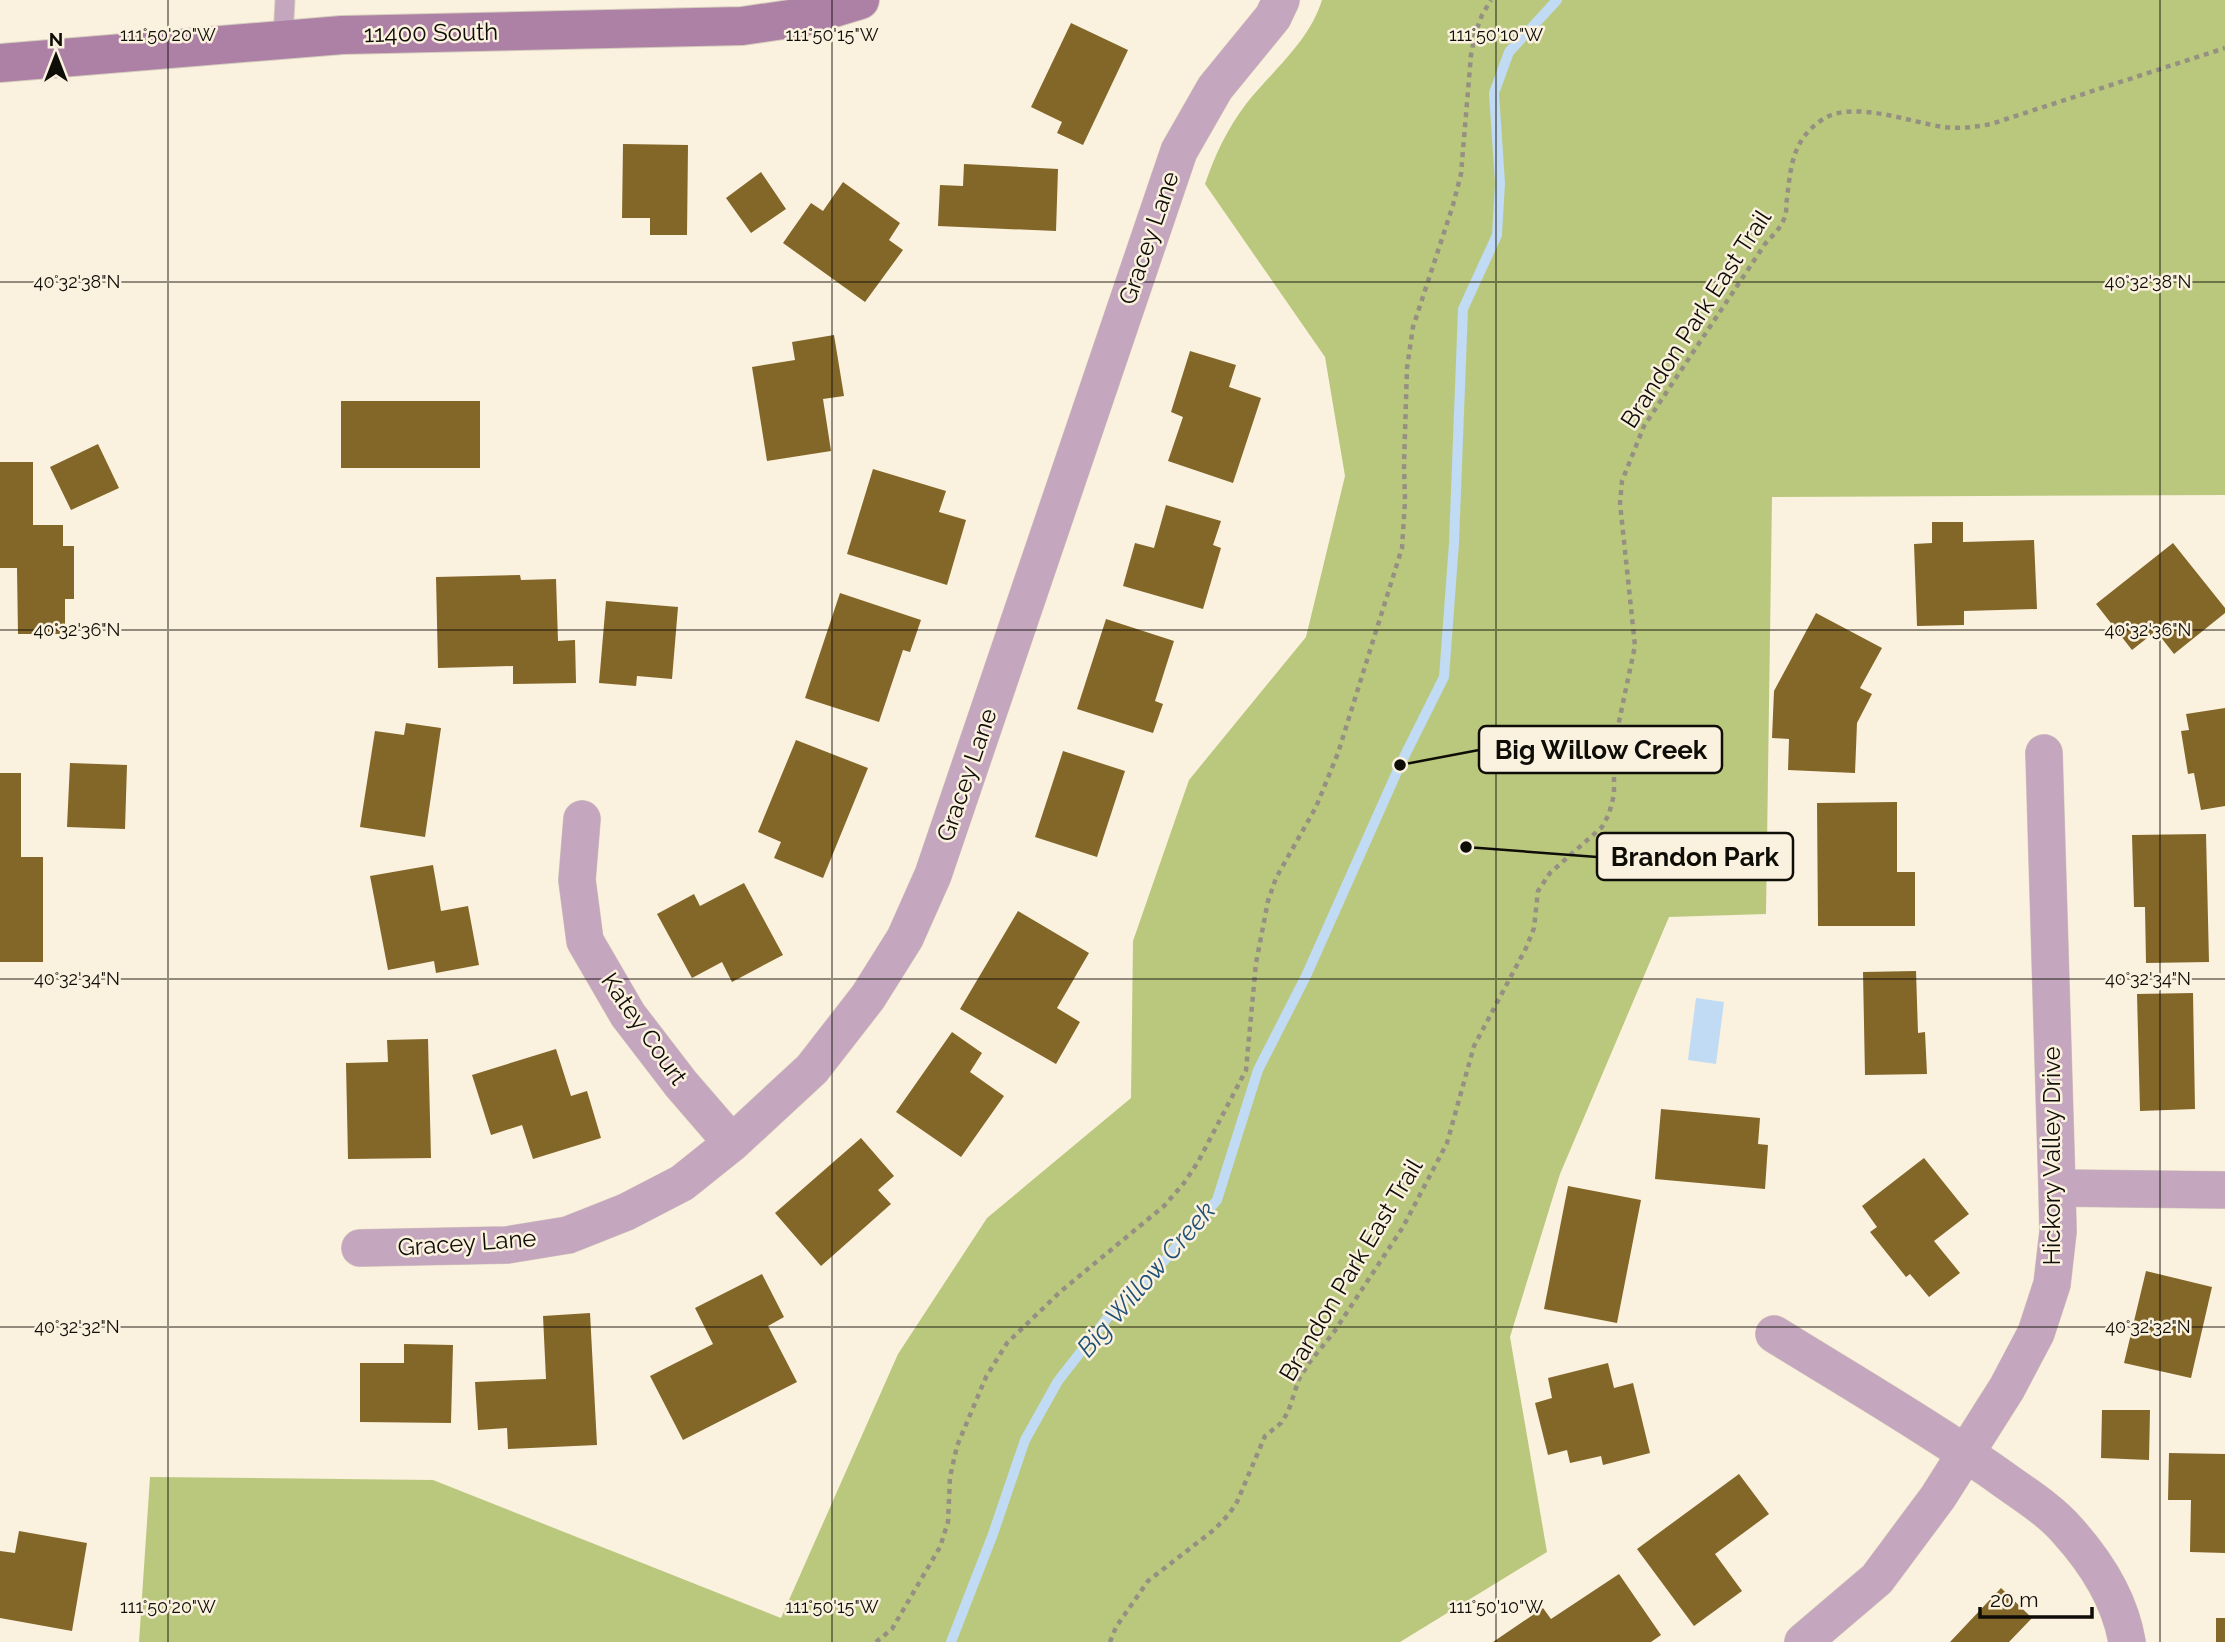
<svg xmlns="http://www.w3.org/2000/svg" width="2225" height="1642" font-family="Raleway,sans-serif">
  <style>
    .green { fill: #bac87e }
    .water { fill: #c0dbf3 }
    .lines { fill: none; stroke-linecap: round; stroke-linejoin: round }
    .stream { stroke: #c0dbf3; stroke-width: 10 }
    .building { fill: #836728 }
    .lane-casing { stroke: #d5cdbc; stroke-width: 21 }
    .street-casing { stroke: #d5cdbc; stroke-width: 38 }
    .secondary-casing { stroke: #d5cdbc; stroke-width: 40 }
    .path { stroke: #969083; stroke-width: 4.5; stroke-dasharray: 5 5; stroke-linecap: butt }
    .lane { stroke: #c5a6bf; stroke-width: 19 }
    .street { stroke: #c5a6bf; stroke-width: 37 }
    .secondary { stroke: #ad80a5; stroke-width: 38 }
    .ticks { fill: none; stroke: #0f0d07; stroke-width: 2; stroke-opacity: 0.45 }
    .labels { text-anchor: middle; stroke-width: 5; stroke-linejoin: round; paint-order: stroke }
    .street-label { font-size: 24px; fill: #0f0d07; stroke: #fbf1df }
    .water-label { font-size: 26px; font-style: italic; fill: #205279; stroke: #fbf1df }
    .ticks-label { font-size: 18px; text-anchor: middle; fill: #0f0d07; stroke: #fbf1df; stroke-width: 5; stroke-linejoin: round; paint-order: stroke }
    .leader { fill: none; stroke: #0f0d07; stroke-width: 2.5 }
    .callout-dot { fill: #0f0d07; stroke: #fbf1df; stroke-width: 2.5 }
    .callout { fill: #fbf1df; stroke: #0f0d07; stroke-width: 2.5 }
    .callout-label { font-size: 26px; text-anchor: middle; font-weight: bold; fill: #0f0d07 }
  </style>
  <rect width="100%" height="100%" fill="#fbf1df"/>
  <path class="green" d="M1322 0H2225V495L1772 497 1766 914 1669 917 1560 1174 1510 1337 1547 1552 1400 1642H139L150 1477 433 1480 781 1618 898 1354 987 1218 1131 1098 1133 941 1189 780 1306 637 1345 476 1325 357 1205 184C1215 155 1227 129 1246 104 1273 70 1309 42 1322 0Z"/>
  <path class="water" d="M1696 998 1724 1002 1716 1064 1688 1060Z"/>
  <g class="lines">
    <path class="stream" d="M951 1642 993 1534 1025 1440 1058 1381 1108 1317 1164 1261 1217 1200 1258 1070 1306 976 1400 765 1444 677 1454 543 1463 309 1497 235 1500 183 1494 93 1509 52 1557 0"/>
  </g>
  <path class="building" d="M1071 23 1128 50 1083 145 1057 133 1062 122 1031 107Z
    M623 144 688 145 687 235H650V218H622Z
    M964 164 1058 169 1056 231 938 226 940 185 963 186Z
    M761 172 786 209 751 233 726 198Z
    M843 182 900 223 889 240 903 250 865 302 783 243 811 203 823 211Z
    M834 335 844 396 823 399 831 451 767 461 752 367 795 360 792 342Z
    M1190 351 1236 365 1229 387 1261 398 1233 483 1168 461 1183 417 1171 412Z
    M341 401H480V468H341Z
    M98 444 119 488 71 510 50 467Z
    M0 462H33V525H63V546H74V599H65V634H18L17 568H0Z
    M873 469 946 491 939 512 966 520 947 585 847 554Z
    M1166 505 1221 521 1213 545 1221 548 1203 609 1123 586 1135 543 1154 548Z
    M1932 522H1963V542L2034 540 2037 609 1964 611V625L1917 626 1914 544 1932 543Z
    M2173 543 2225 608V613L2174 654 2156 631 2132 650 2096 604Z
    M520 575 521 580 556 579 558 641 575 640 576 683 513 684V666L438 668 436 577Z
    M840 593 921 620 910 652 903 650 879 722 805 698Z
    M606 601 678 607 672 679 637 676 636 686 599 683Z
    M1816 613 1882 648 1860 688 1872 694 1857 723 1855 773 1788 770 1789 739 1772 738 1774 691Z
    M1106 619 1174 641 1155 701 1163 704 1153 733 1077 709Z
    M2225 708V806L2201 810 2194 773 2188 774 2181 731 2189 730 2186 714Z
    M406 723 441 728 425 837 360 827 375 731 404 735Z
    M796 740 868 768 823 878 774 858 781 842 758 832Z
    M1063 751 1125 771 1097 857 1035 837Z
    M70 763 127 765 125 829 67 827Z
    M0 773H21V857H43V962H0Z
    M1897 802V872H1915V926H1818L1817 803Z
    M2206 834 2209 962 2146 963 2145 907H2134L2132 835Z
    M433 865 441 911 468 906 479 965 436 973 434 961 388 970 370 876Z
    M744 883 783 955 732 982 722 962 692 978 657 914 694 894 700 906Z
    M1018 911 1089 953 1057 1008 1080 1022 1056 1064 960 1009Z
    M1916 971 1918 1033 1925 1032 1927 1074 1865 1075 1863 972Z
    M2193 993 2195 1109 2140 1111 2137 994Z
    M952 1032 982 1053 970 1072 1004 1096 961 1157 896 1112Z
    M428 1039 431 1158 348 1159 346 1063 388 1062 387 1040Z
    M556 1049 571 1096 587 1091 601 1138 533 1159 522 1125 491 1135 472 1075Z
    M1661 1109 1760 1118 1758 1144 1768 1145 1765 1189 1655 1179Z
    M861 1138 894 1176 878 1190 891 1204 821 1266 775 1213Z
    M1924 1158 1969 1214 1934 1241 1960 1273 1929 1297 1910 1274 1906 1277 1870 1232 1877 1227 1862 1206Z
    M1568 1186 1641 1200 1617 1323 1544 1309Z
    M2146 1271 2212 1287 2191 1378 2124 1363Z
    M762 1274 784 1317 768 1326 797 1382 683 1440 650 1376 713 1344 695 1308Z
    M590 1313 597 1445 508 1449 507 1428 478 1430 475 1382 546 1379 543 1316Z
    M404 1344 453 1345 451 1423 360 1422V1363H404Z
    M1608 1363 1614 1388 1633 1383 1650 1453 1603 1465 1601 1456 1570 1463 1567 1450 1548 1455 1535 1403 1552 1398 1548 1378Z
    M2102 1410H2150L2149 1460 2101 1458Z
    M2169 1453 2225 1454V1553L2190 1552 2191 1500H2168Z
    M1739 1474 1769 1514 1715 1554 1742 1591 1694 1626 1637 1549Z
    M19 1531 87 1543 72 1631 0 1618V1551L15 1553Z
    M1619 1574 1661 1635 1651 1642H1493L1543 1608 1551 1619Z
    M2001 1588 2032 1618 2009 1642H1950Z
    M2216 1618H2225V1642H2216Z"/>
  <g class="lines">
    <defs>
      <path id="lane" d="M283 39 285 0"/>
      <path id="street" d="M582 819 577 880 585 941 628 1015 681 1084 732 1143
        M2057 1188 2225 1190
        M360 1248 507 1245 568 1235 626 1212 682 1183 732 1143 812 1069 868 997 905 938 933 875 1179 151 1215 88 1273 17 1281 0
        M1774 1334C1848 1380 1924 1424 1996 1474 2019 1491 2048 1508 2067 1530 2096 1562 2120 1600 2127 1642
        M1803 1642 1877 1579 1938 1497 2007 1388 2036 1333 2052 1284 2058 1232 2057 1188 2044 753"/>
      <path id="secondary" d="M0 63 342 35 742 26 804 17 860 0"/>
    </defs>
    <use href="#lane" class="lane-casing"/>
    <use href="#street" class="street-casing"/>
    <use href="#secondary" class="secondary-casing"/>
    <path class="path" d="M876 1642 892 1629 940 1547 948 1522 950 1477 957 1446 986 1377 1007 1343 1060 1292 1164 1206 1184 1183 1198 1162 1246 1070 1256 963 1268 901 1276 878 1316 807 1338 753 1402 548 1405 501 1404 464 1407 368 1413 327 1453 205 1461 174 1471 55 1475 34 1482 15 1491 0
      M1110 1642 1116 1627 1148 1581 1215 1529 1229 1514 1237 1502 1265 1436 1281 1423 1288 1412 1299 1379 1309 1363 1334 1332 1403 1227 1447 1143 1474 1046 1526 948 1534 928 1538 891 1550 873 1602 827 1609 814 1614 795V758L1617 731 1635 646 1620 503 1622 481 1644 426 1765 244C1772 236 1780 229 1784 219 1787 213 1786 205 1787 198 1791 164 1793 139 1823 119 1853 100 1910 122 1943 127 1960 129 1975 127 1991 124L2225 48"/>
    <use href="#lane" class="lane"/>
    <use href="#street" class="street"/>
    <use href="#secondary" class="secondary"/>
  </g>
  <path class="ticks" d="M168 0V1642M832 0V1642M1496 0V1642M2160 0V1642M0 282H2225M0 630H2225M0 979H2225M0 1327H2225"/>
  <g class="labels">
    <g class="street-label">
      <text transform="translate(431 33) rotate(-1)" y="8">11400 South</text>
      <text transform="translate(1149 238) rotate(-71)" y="8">Gracey Lane</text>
      <text transform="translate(1696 319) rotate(-57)" y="8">Brandon Park East Trail</text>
      <text transform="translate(967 775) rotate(-71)" y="8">Gracey Lane</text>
      <text transform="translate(644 1029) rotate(55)" y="8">Katey Court</text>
      <text transform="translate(2052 1156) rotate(-90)" y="8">Hickory Valley Drive</text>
      <text transform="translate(467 1243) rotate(-4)" y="8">Gracey Lane</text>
      <text transform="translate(1351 1270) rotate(-59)" y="8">Brandon Park East Trail</text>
    </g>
    <g class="water-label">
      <text transform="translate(1146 1279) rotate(-49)" y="9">Big Willow Creek</text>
    </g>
  </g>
  <g class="ticks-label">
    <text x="168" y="41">111°50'20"W</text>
    <text x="832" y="41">111°50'15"W</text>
    <text x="1496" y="41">111°50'10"W</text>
    <text x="77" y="288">40°32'38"N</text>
    <text x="2148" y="288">40°32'38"N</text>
    <text x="77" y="636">40°32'36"N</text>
    <text x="2148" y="636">40°32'36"N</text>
    <text x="77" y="985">40°32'34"N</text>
    <text x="2148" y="985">40°32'34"N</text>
    <text x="77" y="1333">40°32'32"N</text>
    <text x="2148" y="1333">40°32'32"N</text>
    <text x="168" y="1613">111°50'20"W</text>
    <text x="832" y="1613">111°50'15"W</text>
    <text x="1496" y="1613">111°50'10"W</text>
  </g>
  <path class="leader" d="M1400 765L1479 750M1466 847L1597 857"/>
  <g class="callout-dot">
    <circle cx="1400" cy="765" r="7"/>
    <circle cx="1466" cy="847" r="7"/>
  </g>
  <g class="callout">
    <rect x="1479" y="726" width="243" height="47" rx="7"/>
    <rect x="1597" y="833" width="196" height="47" rx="7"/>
  </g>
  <g class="callout-label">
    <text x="1601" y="759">Big Willow Creek</text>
    <text x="1695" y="866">Brandon Park</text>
  </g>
  <g transform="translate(56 56)" stroke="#fbf1df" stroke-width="5" paint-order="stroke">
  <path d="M0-5L12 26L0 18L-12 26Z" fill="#0f0d07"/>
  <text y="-10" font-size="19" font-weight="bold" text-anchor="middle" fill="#0f0d07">N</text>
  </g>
  <path d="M1980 1607v10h112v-10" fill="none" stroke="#0f0d07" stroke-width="3.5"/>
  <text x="1990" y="1607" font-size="21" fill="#0f0d07" stroke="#fbf1df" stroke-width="5" paint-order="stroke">20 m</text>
</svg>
